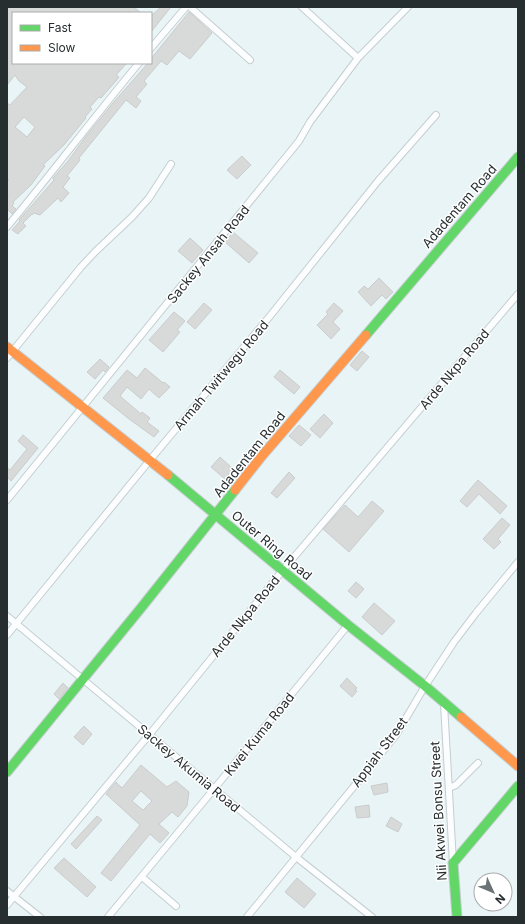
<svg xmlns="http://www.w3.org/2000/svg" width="525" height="924" font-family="Inter,sans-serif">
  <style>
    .building { fill: #d8dad9; stroke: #cbcccc; fill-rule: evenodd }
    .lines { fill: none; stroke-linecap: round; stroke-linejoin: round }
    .street-casing { stroke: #c5ced0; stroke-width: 8 }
    .fast-casing { stroke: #c5ced0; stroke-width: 11 }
    .slow-casing { stroke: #c5ced0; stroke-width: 11 }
    .street { stroke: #fcfdfe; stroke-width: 6 }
    .fast { stroke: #63d668; stroke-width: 9 }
    .slow { stroke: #ff974d; stroke-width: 9 }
    .labels { text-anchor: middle; stroke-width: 3; stroke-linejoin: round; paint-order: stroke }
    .street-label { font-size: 13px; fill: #272e30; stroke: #fff }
  </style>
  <rect width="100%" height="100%" fill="#e9f4f6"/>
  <path class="building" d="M7 7H134L141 13H55L53 12 52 13H13V63H127L116 75 119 77 116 81 101 98 99 97 90 107 92 109 85 117 86 118 64 145 43 165 45 166 31 185 13 202 14 203 12 206 16 209 12 214 8 210 7 211V182L9 180 7 179V103L10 105 27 87 19 81 15 75 7 85ZM24 117 35 127 27 137 15 127Z
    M161 7H171L151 32V16Z
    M189 12 212 33 190 59 179 51 167 65 161 61 144 81 147 84 136 97 141 101 136 108 126 100 79 158 80 160 67 176 70 178 63 187 69 193 61 202 58 198 40 215 34 213 32 215V214L23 223 26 226 18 234 12 230 20 221 19 220 54 180 53 178 68 161 87 135 113 103 148 63H151V59L154 55Z
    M242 156 251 165 237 179 227 170Z
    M233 232 258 253 249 263 225 242Z
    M190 238 203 250 192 263 178 251Z
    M379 278 393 292 386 299 382 295 371 306 358 292 364 286 368 289Z
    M204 303 212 310 195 329 187 322Z
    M334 303 343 311 333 322 340 329 331 339 317 325 328 314 326 312Z
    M174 312 185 321 177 330 180 332 163 352 149 340Z
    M362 351 369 357 357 371 350 365Z
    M100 359 109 367 105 372 103 370 95 379 87 372Z
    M145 368 163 383 164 382 170 387 159 398 149 389 141 399 127 387 120 396 141 414 142 412 150 418 147 422 159 431 154 437 129 419 103 398 127 370 137 378Z
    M280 370 300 387 294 394 274 377Z
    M324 414 333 423 320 438 310 429Z
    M299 425 311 435 301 446 289 436Z
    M23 435 38 448 11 481 7 477V468L10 470 27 449 18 441Z
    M220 457 233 469 225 479 211 467Z
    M289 472 295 478 277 498 271 493Z
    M478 480 507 506 500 514 479 494 467 507 460 501Z
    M372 501 384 511 349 552 323 529 345 505 358 517Z
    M502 518 510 525 498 539 501 542 494 549 483 539Z
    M356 582 364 589 356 598 348 591Z
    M374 603 395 621 382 635 362 617Z
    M347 678 357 688 355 690 357 691 352 697 340 686Z
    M63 683 68 688 59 699 54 694Z
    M84 726 92 734 83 745 74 737Z
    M141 765 167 787 176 781 189 792 187 806 178 817 172 812 159 824 169 833 160 843 150 834 111 881 101 873 140 825 106 794 116 782 122 788ZM141 791 152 801 143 810 132 801Z
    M387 783 388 792 374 795 371 786Z
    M369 805 370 817 357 818 355 807Z
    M97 816 102 820 76 849 71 844Z
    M391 817 402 824 398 832 386 826Z
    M64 858 96 887 87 897 54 868Z
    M297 878 316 894 304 908 285 892Z"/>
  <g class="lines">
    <defs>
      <path id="street" d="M190 7 250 60
        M302 7 358 58
        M151 48 186 7
        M7 227C52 173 94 117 139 63
        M7 358 81 267 95 252 132 217 149 198 171 164
        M7 500 299 141 310 122 358 58 408 7
        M7 616 296 857 372 917
        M7 635 150 460 270 316 378 181 436 115
        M444 704 453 863
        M449 788 456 785 478 763
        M142 877 176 906
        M7 891 40 917
        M7 905 149 735 283 570 518 294
        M108 917 214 789 348 625
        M247 917 396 735 425 686 454 642 476 613 518 562"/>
      <path id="fast" d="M366 335 518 157
        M168 475 348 625 425 686 461 717
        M7 772 141 608 235 490
        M457 917 453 863 518 786"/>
      <path id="slow" d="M7 347 168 475
        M235 490 261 457 366 335
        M461 717 518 766"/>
    </defs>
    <use href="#street" class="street-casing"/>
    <use href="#fast" class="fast-casing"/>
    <use href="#slow" class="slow-casing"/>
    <use href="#street" class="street"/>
    <use href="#fast" class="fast"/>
    <use href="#slow" class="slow"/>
  </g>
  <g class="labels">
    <g class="street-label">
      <text transform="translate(459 206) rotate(-49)" y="5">Adadentam Road</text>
      <text transform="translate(208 254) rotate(-51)" y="5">Sackey Ansah Road</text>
      <text transform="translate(454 369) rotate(-50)" y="5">Arde Nkpa Road</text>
      <text transform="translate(221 375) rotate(-50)" y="5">Armah Twitwegu Road</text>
      <text transform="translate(249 454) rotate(-51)" y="5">Adadentam Road</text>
      <text transform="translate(272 545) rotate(40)" y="5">Outer Ring Road</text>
      <text transform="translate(245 616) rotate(-51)" y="5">Arde Nkpa Road</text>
      <text transform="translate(259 734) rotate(-51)" y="5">Kwei Kuma Road</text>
      <text transform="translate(379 752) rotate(-53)" y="5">Appiah Street</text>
      <text transform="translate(189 768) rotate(40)" y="5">Sackey Akumia Road</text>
      <text transform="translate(438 811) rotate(-93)" y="5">Nii Akwei Bonsu Street</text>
    </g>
  </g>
  <rect width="525" height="924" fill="none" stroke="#272e30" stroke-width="16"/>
  <rect x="12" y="12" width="140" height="52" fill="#ffffff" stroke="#a9abac"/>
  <rect x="20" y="25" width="20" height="6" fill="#63d668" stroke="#a9abac"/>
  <text x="48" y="32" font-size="12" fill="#272e30">Fast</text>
  <rect x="20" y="45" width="20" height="6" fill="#ff974d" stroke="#a9abac"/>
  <text x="48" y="52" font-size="12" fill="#272e30">Slow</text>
  <g transform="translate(493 892) rotate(134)"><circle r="19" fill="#ffffff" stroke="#a9abac"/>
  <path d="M0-3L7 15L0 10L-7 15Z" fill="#6b7375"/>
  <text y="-6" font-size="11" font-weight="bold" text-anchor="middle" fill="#272e30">N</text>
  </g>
</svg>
